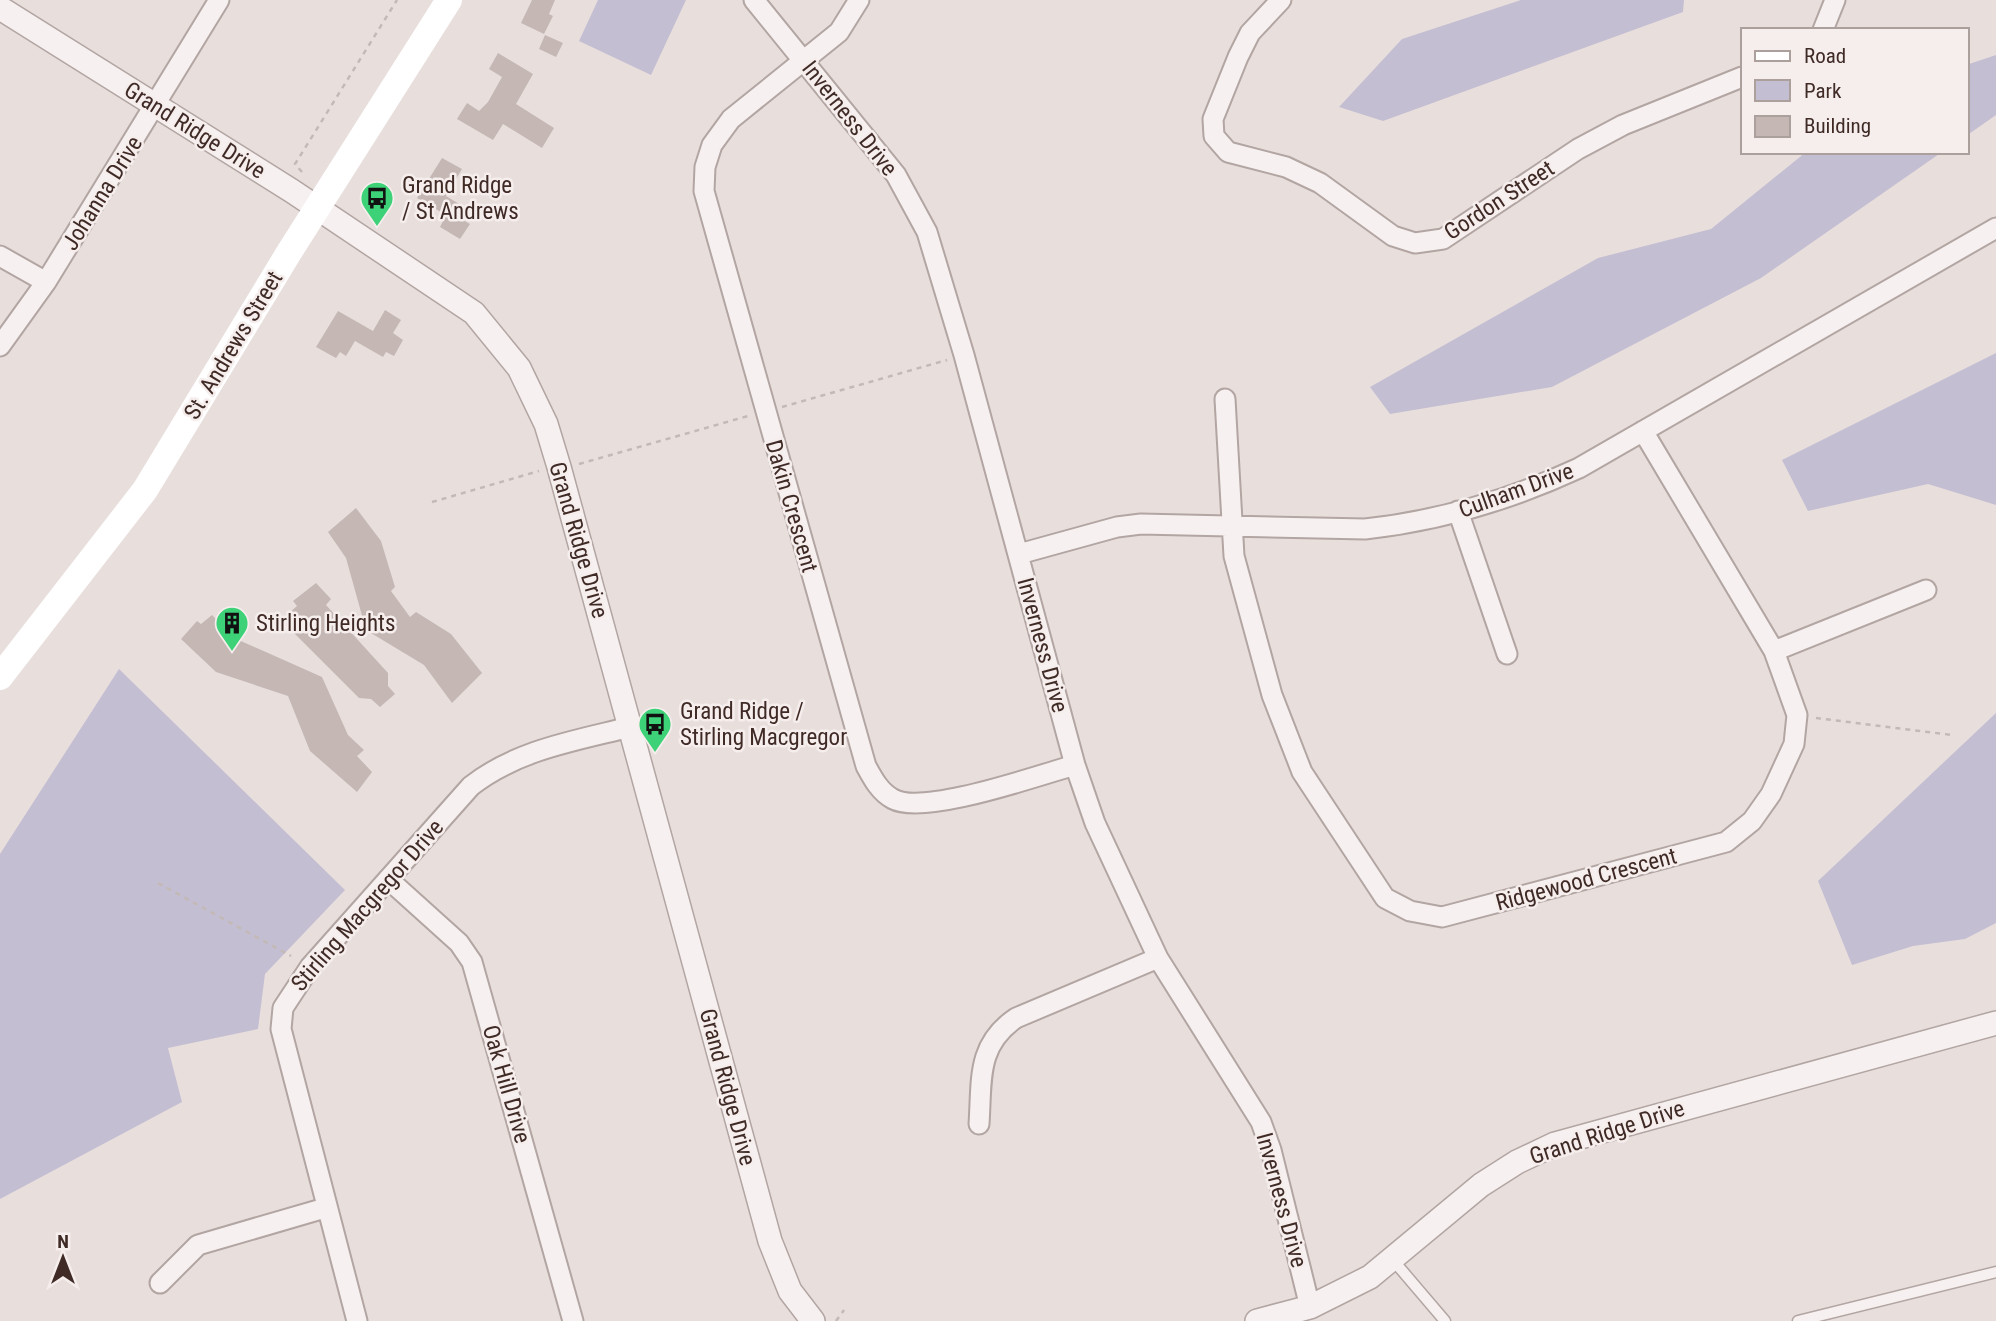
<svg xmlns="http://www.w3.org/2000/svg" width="1996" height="1321" font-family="'Roboto Condensed',sans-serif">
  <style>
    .green { fill: #c4bed2 }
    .building { fill: #c4b7b4 }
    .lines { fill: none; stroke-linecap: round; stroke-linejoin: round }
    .service-casing { stroke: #b2a5a2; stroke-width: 13 }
    .minor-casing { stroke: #b2a5a2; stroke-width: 23 }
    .tertiary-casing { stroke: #b2a5a2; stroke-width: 26 }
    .path { stroke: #c3b9b7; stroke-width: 2.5; stroke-dasharray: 5 5; stroke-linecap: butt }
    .service { stroke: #f6f1f0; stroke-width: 10 }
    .minor { stroke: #f6f1f0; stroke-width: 19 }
    .tertiary { stroke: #f6f1f0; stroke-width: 23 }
    .secondary { stroke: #fff; stroke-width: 26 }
    .labels { text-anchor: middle; stroke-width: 5; stroke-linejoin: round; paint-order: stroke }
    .street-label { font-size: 23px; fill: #3f2a26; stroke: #f5eeed }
    .poi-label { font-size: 23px; fill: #3f2a26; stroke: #f5eeed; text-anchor: start }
  </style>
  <rect width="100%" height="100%" fill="#e8dfdd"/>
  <path class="green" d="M598 0H686L651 75 579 41Z
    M1521 0H1684L1683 12 1383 121 1339 107 1402 39Z
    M1996 55V115L1966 136V65Z
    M1806 152H1942L1761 278 1552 387 1390 414 1370 387 1598 258 1711 229Z
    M1996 353V505L1928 484 1808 511 1782 460Z
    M119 669 345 890 265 974 258 1029 168 1048 182 1102 0 1199V854Z
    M1996 713V923L1965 939 1913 946 1852 965 1818 881Z"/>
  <path class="building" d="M532 0H555L549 14 553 16 544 34 521 23Z
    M545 35 563 43 556 57 539 49Z
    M498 53 533 74 516 104 554 128 542 148 503 124 493 140 457 119 467 103 479 111 488 102 502 77 489 69Z
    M442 158 462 169 446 196 469 210 463 220 470 224 460 239 440 227 446 215 417 198Z
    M385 310 401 320 393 333 403 340 394 356 386 352 383 357 355 341 346 356 340 352 336 358 316 347 338 311 373 331Z
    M356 508 381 541 395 587 391 591 410 617 416 612 451 634 482 673 452 703 424 665 366 630 346 558 328 532Z
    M316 583 331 599 326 605 388 673V686L395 694 380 707 371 699 359 698 281 620 297 606 293 601Z
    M212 615 234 638 322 677 348 735 364 750 357 756 372 772 357 792 310 751 288 696 216 672 181 639 197 621 201 624Z"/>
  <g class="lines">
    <defs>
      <path id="service" d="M1393 1260 1445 1321
        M1798 1321 1996 1272"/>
      <path id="minor" d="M754 0 896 175 927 232 964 355 1075 765 1095 823 1158 958 1261 1122 1271 1150 1310 1307
        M859 0 839 32 731 119 712 145 705 167 704 191 866 766C873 779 880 792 893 799 924 816 1039 775 1075 765
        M1281 0 1250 33 1238 57 1213 119 1214 136 1228 152 1286 167 1320 183 1393 236 1415 243 1443 239 1578 149 1623 125 1742 77
        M1823 30 1835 0
        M0 256 46 282
        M0 346 46 282 219 0
        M1225 399 1234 556 1272 695 1302 772 1385 898 1410 911 1442 917 1726 842 1752 821 1771 794 1794 744 1797 715 1774 651 1643 431
        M1458 511 1507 654
        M1019 554 1117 527 1141 524 1365 529C1439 521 1512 499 1579 468L1996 228
        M1774 651 1926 590
        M388 879 459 943 472 962 573 1321
        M979 1124C982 1081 976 1045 1016 1018L1158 958
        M160 1283 198 1245 325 1208
        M357 1321 281 1029 283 1008 310 967 471 786C517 750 574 741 630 727"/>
      <path id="tertiary" d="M0 8 292 191 474 313 519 368 546 424 559 467 770 1241 790 1291 813 1321
        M1257 1321 1310 1307 1370 1277 1481 1185 1517 1162 1555 1144 1996 1023"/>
    </defs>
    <use href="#service" class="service-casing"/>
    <use href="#minor" class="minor-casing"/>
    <use href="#tertiary" class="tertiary-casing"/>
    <path class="path" d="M302 172 295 164 397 0
      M782 407 947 360
      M579 464 748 416
      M432 502 539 471
      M1816 718 1952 735
      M158 883 291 956
      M836 1321 844 1310"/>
    <use href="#service" class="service"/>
    <use href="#minor" class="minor"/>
    <use href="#tertiary" class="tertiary"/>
    <path class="secondary" d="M0 677 145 490 288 254 449 0"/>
  </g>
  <defs>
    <symbol id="bus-pin" viewBox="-11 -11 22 30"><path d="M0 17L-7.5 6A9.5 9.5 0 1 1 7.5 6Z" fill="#3dd277" stroke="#f5eeed"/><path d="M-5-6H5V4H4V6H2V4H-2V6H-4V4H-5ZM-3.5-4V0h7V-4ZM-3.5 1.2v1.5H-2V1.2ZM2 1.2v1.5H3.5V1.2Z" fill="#111"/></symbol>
    <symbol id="building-pin" viewBox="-11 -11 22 30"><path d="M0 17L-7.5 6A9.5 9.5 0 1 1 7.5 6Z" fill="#3dd277" stroke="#f5eeed"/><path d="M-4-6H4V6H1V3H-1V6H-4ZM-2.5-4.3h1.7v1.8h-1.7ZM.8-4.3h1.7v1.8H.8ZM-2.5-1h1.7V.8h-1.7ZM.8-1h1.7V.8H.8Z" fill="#111"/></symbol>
  </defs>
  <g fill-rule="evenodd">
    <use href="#bus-pin" x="358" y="179" width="38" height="52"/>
    <use href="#building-pin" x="213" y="604" width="38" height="52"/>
    <use href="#bus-pin" x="636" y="705" width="38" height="52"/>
  </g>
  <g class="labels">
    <g class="street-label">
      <text transform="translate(850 118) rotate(52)" y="8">Inverness Drive</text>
      <text transform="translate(195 130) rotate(32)" y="8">Grand Ridge Drive</text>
      <text transform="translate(102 193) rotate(-58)" y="8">Johanna Drive</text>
      <text transform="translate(1499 200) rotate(-33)" y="8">Gordon Street</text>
      <text transform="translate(233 345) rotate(-59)" y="8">St. Andrews Street</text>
      <text transform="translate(1516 490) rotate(-20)" y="8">Culham Drive</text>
      <text transform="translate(792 506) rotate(74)" y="8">Dakin Crescent</text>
      <text transform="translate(579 540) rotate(74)" y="8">Grand Ridge Drive</text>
      <text transform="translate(1043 645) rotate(75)" y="8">Inverness Drive</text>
      <text transform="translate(1586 879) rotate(-15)" y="8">Ridgewood Crescent</text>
      <text transform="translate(367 905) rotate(-49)" y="8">Stirling Macgregor Drive</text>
      <text transform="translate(507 1084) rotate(74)" y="8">Oak Hill Drive</text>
      <text transform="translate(728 1087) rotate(75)" y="8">Grand Ridge Drive</text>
      <text transform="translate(1607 1132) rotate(-18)" y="8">Grand Ridge Drive</text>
      <text transform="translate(1282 1200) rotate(75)" y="8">Inverness Drive</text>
    </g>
    <g class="poi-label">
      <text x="402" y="193">Grand Ridge<tspan x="402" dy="26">/ St Andrews</tspan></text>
      <text x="256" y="631">Stirling Heights</text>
      <text x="680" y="719">Grand Ridge /<tspan x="680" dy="26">Stirling Macgregor</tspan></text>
    </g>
  </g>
  <rect x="1741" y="28" width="228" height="126" fill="#f5eeed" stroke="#aca09d" stroke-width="2"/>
  <rect x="1755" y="51" width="35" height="10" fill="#ffffff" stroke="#aca09d" stroke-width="2"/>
  <text x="1804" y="63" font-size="21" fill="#3f2a26">Road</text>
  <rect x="1755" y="80" width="35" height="21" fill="#c4bed2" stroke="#aca09d" stroke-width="2"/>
  <text x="1804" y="98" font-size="21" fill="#3f2a26">Park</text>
  <rect x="1755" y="116" width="35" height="21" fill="#c4b7b4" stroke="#aca09d" stroke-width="2"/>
  <text x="1804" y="133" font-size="21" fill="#3f2a26">Building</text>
  <g transform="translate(63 1258)" stroke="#f5eeed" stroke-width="5" paint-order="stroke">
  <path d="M0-5L12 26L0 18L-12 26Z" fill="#3f2a26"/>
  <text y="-10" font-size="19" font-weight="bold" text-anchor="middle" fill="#3f2a26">N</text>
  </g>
</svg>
